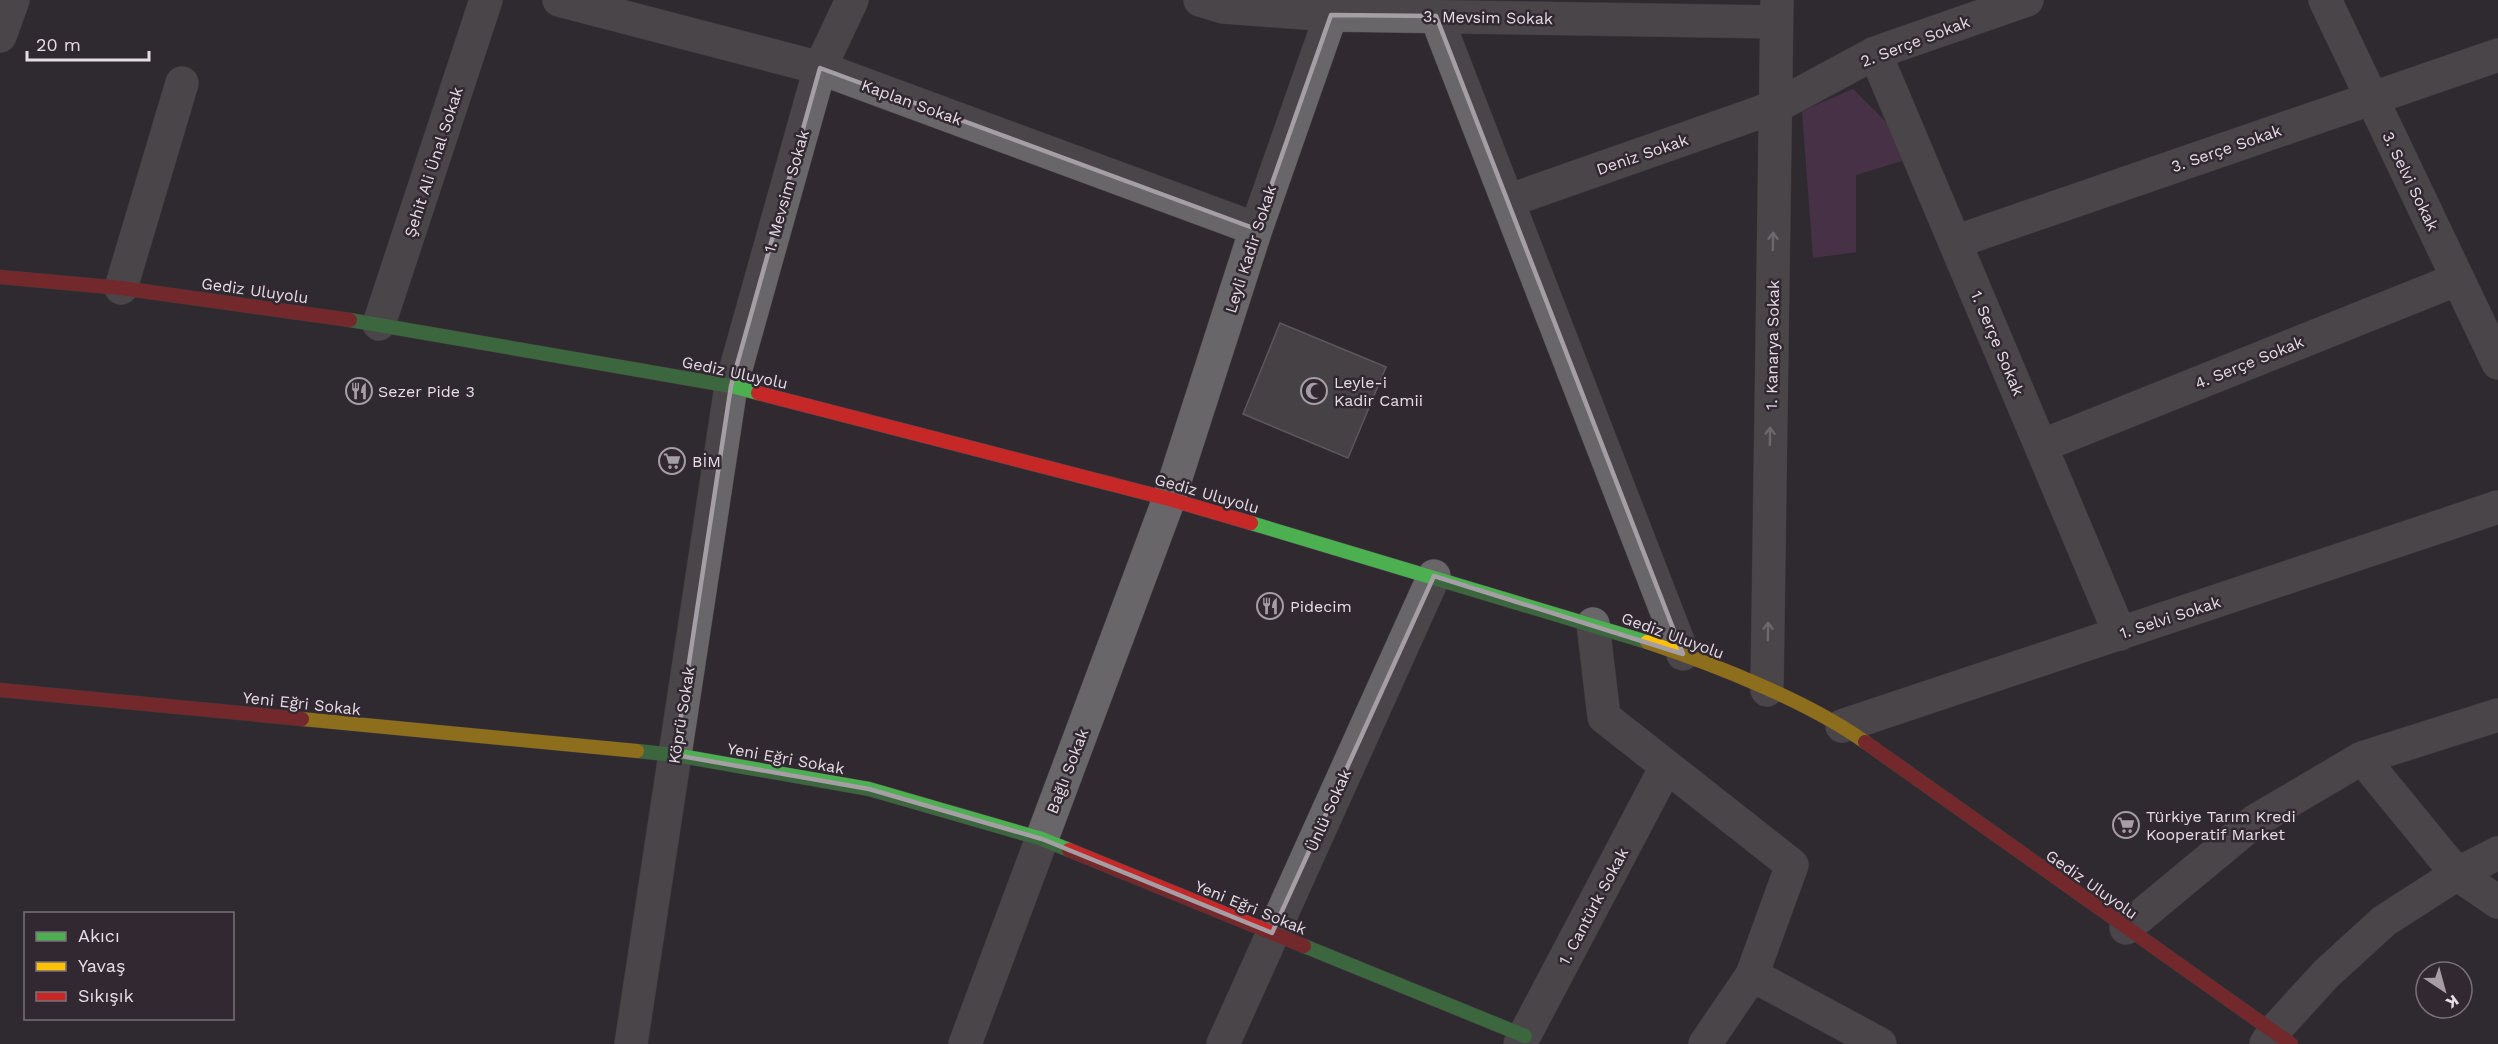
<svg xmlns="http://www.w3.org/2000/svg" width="2498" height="1044" font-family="'Work Sans',sans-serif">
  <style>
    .green { fill: #643a64 }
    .building { fill: #454145; stroke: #5c575c; stroke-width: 1.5 }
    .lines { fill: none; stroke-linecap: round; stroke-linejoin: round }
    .street-casing { stroke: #4d484d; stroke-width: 34 }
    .fast-casing { stroke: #4d484d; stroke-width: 15 }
    .slow-casing { stroke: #4d484d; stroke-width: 15 }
    .jam-casing { stroke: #4d484d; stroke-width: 15 }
    .street { stroke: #696669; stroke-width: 33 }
    .fast { stroke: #4caf50; stroke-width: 14 }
    .slow { stroke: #ffc107; stroke-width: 14 }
    .jam { stroke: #c62828; stroke-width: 14 }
    .oneway { stroke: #b9b3b9 }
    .marked { fill: none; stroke: #a59ea5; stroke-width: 4.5; stroke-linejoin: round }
    .labels { text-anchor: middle; stroke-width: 5; stroke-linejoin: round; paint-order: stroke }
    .street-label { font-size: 16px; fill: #e4dde4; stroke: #322832 }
    .poi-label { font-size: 16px; fill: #e4dde4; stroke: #322832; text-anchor: start }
  </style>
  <rect width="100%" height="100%" fill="#302a30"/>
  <path class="green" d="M1853 89 1885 121 1908 159 1856 175V252L1813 258 1802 111Z"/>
  <path class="building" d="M1280 323 1386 367 1348 458 1243 414Z"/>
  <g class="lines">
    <defs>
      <path id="street" d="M559 0 820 68 1256 229
        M1200 0 1223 7 1331 15 1776 22
        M2325 0 2498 363
        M1436 16 1683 654
        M0 36 13 0
        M1875 53 2120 634
        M1508 201 1775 107 1875 53 2027 0
        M1955 242 2498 55
        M121 288 182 83
        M379 324 486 0
        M2041 446 2458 279
        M1593 624 1604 717 1792 865 1752 975 1705 1044
        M1767 690 1777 0
        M1842 726 2498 507
        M2362 758 2457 874 2498 902
        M2126 928 2255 821 2362 758 2498 715
        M1752 975 1880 1044
        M631 1044 731 386 820 68 852 0
        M965 1044 1169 499 1256 229 1331 15 1329 0
        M1223 1044 1434 576
        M1520 1044 1666 767
        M2266 1044 2274 1031 2326 974 2384 921 2457 874 2498 853"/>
      <path id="fast" d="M350 320 731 386 758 393
        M1251 523 1647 642
        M637 751 675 755 869 789 1042 839 1069 850
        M1304 946 1525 1036"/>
      <path id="slow" d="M1647 642C1716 665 1807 701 1865 742
        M302 719 637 751"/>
      <path id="jam" d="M0 277 121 288 350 320
        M758 393 1169 499 1251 523
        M0 690 302 719
        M1865 742 2291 1044
        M1069 850 1304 946"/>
    </defs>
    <use href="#street" class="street-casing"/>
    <use href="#fast" class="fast-casing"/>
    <use href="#slow" class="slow-casing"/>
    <use href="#jam" class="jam-casing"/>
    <use href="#street" class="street"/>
    <use href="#fast" class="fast"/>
    <use href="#slow" class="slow"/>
    <use href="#jam" class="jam"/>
  </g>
  <defs><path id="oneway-shaft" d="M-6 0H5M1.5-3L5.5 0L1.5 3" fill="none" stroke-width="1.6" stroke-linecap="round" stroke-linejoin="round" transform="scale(1.5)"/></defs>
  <g class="oneway">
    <use href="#oneway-shaft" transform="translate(1773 241) rotate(-89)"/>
    <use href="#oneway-shaft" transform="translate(1770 436) rotate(-89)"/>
    <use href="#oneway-shaft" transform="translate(1768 631) rotate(-89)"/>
  </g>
  <path d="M0 0H2498V1044H0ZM1331 15 1436 16 1683 654 1434 576 1272 933 1042 839 869 789 675 755 731 386 820 68 1256 229Z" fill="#302a30" fill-opacity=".55" fill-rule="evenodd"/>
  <path class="marked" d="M1331 15 1436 16 1683 654 1434 576 1272 933 1042 839 869 789 675 755 731 386 820 68 1256 229Z"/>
  <defs>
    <symbol id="restaurant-ring" viewBox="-11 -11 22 22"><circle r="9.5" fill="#322832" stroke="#a59ea5" stroke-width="1.5"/><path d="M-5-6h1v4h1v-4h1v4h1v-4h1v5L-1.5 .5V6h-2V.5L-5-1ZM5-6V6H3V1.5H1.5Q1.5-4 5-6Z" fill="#a59ea5"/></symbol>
    <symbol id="mosque-ring" viewBox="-11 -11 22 22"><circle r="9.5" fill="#322832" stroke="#a59ea5" stroke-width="1.5"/><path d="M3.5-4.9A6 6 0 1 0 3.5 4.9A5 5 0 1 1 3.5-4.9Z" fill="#a59ea5"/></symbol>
    <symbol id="supermarket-ring" viewBox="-11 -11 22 22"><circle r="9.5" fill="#322832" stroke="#a59ea5" stroke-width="1.5"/><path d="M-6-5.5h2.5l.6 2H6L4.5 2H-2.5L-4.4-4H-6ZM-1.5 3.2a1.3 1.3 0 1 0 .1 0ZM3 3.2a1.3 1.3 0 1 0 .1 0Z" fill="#a59ea5"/></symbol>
  </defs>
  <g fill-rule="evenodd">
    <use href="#restaurant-ring" x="344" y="376" width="30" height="30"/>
    <use href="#mosque-ring" x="1299" y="376" width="30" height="30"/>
    <use href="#supermarket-ring" x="657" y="446" width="30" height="30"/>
    <use href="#restaurant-ring" x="1255" y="591" width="30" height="30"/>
    <use href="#supermarket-ring" x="2111" y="810" width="30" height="30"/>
  </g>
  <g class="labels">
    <g class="street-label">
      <text transform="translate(1488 17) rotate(1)" y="6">3. Mevsim Sokak</text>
      <text transform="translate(1915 41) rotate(-21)" y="6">2. Serçe Sokak</text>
      <text transform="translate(912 102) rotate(20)" y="6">Kaplan Sokak</text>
      <text transform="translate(2226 148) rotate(-19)" y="6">3. Serçe Sokak</text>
      <text transform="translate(1642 154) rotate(-19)" y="6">Deniz Sokak</text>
      <text transform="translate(433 162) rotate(-72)" y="6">Şehit Ali Ünal Sokak</text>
      <text transform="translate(2411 181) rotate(64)" y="6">3. Selvi Sokak</text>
      <text transform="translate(786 191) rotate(-74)" y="6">1. Mevsim Sokak</text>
      <text transform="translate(1250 249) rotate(-72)" y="6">Leyli Kadir Sokak</text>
      <text transform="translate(255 290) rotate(8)" y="6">Gediz Uluyolu</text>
      <text transform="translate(1998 343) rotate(67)" y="6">1. Serçe Sokak</text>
      <text transform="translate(1772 345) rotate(-89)" y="6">1. Kanarya Sokak</text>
      <text transform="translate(2249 362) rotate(-22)" y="6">4. Serçe Sokak</text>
      <text transform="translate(735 372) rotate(12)" y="6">Gediz Uluyolu</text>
      <text transform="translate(1207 493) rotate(16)" y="6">Gediz Uluyolu</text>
      <text transform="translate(2170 617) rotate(-18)" y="6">1. Selvi Sokak</text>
      <text transform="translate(1673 635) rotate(20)" y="6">Gediz Uluyolu</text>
      <text transform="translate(302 703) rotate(6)" y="6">Yeni Eğri Sokak</text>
      <text transform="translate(681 715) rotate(-81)" y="6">Köprü Sokak</text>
      <text transform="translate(786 758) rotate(10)" y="6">Yeni Eğri Sokak</text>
      <text transform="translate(1067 771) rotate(-69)" y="6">Bağlı Sokak</text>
      <text transform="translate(1328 810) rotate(-66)" y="6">Ünlü Sokak</text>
      <text transform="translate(2092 884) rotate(35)" y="6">Gediz Uluyolu</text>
      <text transform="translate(1593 906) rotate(-62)" y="6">1. Cantürk Sokak</text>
      <text transform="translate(1251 907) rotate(22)" y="6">Yeni Eğri Sokak</text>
    </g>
    <g class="poi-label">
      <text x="1334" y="388">Leyle-i<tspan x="1334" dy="18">Kadir Camii</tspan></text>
      <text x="378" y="397">Sezer Pide 3</text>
      <text x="692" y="467">BİM</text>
      <text x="1290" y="612">Pidecim</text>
      <text x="2146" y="822">Türkiye Tarım Kredi<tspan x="2146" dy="18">Kooperatif Market</tspan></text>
    </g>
  </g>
  <rect x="24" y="912" width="210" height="108" fill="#322832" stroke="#797079" stroke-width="1.5"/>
  <rect x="36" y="932" width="30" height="9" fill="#4caf50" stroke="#797079" stroke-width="1.5"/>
  <text x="78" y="942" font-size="18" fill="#e4dde4">Akıcı</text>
  <rect x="36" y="962" width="30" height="9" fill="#ffc107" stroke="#797079" stroke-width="1.5"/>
  <text x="78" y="972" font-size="18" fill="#e4dde4">Yavaş</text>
  <rect x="36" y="992" width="30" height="9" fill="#c62828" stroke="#797079" stroke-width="1.5"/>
  <text x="78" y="1002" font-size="18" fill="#e4dde4">Sıkışık</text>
  <g transform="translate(2444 990) rotate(144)"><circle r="28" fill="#322832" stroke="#797079" stroke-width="1.5"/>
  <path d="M0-4.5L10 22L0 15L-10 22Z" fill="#a59ea5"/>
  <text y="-9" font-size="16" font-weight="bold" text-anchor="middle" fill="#e4dde4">K</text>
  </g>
  <path d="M27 51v9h122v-9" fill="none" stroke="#e4dde4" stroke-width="3"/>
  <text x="36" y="51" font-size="18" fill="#e4dde4" stroke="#322832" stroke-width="4.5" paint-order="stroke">20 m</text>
</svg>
